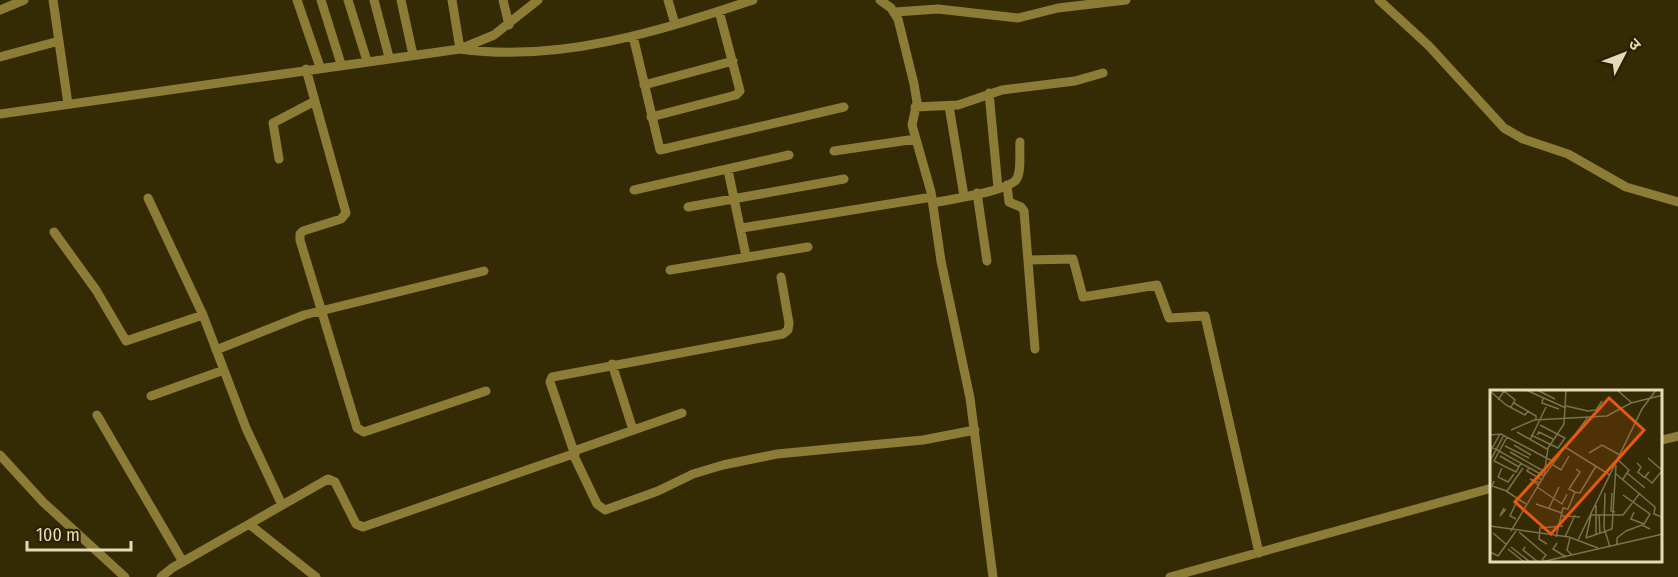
<svg xmlns="http://www.w3.org/2000/svg" width="1678" height="577" font-family="'Fira Sans Condensed','Noto Sans Devanagari',sans-serif">
  <style>
    .lines { fill: none; stroke-linecap: round; stroke-linejoin: round }
    .minor { stroke: #8c7c36; stroke-width: 9 }
    .inset-road { fill: none; stroke: #7a714d; stroke-width: 1.5 }
    .view { fill: #e8590c; fill-opacity: 0.15; stroke: #e8590c; stroke-width: 3 }
    .inset-edge { fill: none; stroke: #e2dab8; stroke-width: 3 }
  </style>
  <rect width="100%" height="100%" fill="#342b05"/>
  <g class="lines">
    <path class="minor" d="M53 0 68 104
      M297 0 320 67
      M321 0 341 64
      M348 0 367 61
      M374 0 389 57
      M401 0 413 55
      M452 0 460 49C560 63 659 31 753 0
      M503 0 509 25
      M668 0 675 24
      M880 0 891 8 898 19 914 84 917 102 912 125 931 192 941 261 970 398 993 577
      M1379 0 1429 46 1504 128 1523 139 1568 154 1626 187 1678 202
      M0 10 24 0
      M895 12 938 9 1018 18 1058 8 1126 0
      M633 36 660 150 844 107
      M0 57 59 41
      M306 69 346 213 341 219 303 231 300 234V240L357 428 364 432 486 391
      M644 85 733 61
      M989 93 998 188
      M949 106 964 196
      M915 107 958 105 1002 90 1075 81 1103 73
      M0 114 460 49 494 35 538 0
      M651 117 736 95 740 91 719 11
      M834 151 916 139
      M279 159 273 123 315 101
      M728 170 746 256
      M1007 185 1009 202 1021 207 1024 211 1035 349
      M634 190 789 155
      M977 193 987 261
      M148 198 203 315 246 428 282 505
      M933 203C951 199 1005 192 1016 180 1022 172 1019 152 1020 142
      M688 207 844 179
      M742 228 932 197
      M54 232 96 290 126 341 203 315
      M1028 260 1073 259 1083 297 1157 285 1169 318 1205 316 1259 553
      M670 270 808 247
      M216 350 304 315 484 271
      M612 364 633 430
      M151 396 224 370
      M97 415 183 562
      M1662 440 1678 436
      M574 451 682 413
      M0 455 43 502 125 577
      M575 455 550 382 552 377 783 334 788 330 789 323 781 277
      M249 524 316 577
      M161 577 172 568 328 479 335 482 356 524 363 527 573 454 597 504 605 510 658 491 693 474 723 465 777 454 923 440 975 430
      M1170 577 1492 488"/>
  </g>
  <g transform="translate(1490 390)">
    <rect width="172" height="172" fill="#342b05"/>
    <path class="inset-road" d="M36 0 76 18M47 0 65 9M127 0 142 13M0 1 16 15 35 25 38 21M53 8 52 13 69 19M8 10 14 1 25 10 21 17M24 13 46 26V30M76 16 98 21 106 20 112 11M21 40 44 30 117 26 141 13 173 5M27 42 57 59M0 45 11 44 64 72M41 45 68 58 75 48 50 35M47 45 49 42 63 49M17 47 4 71 26 82 31 73M40 50 56 17M24 55 41 65M0 56 54 86 75 57 120 85M15 56 39 68M76 57 98 27M0 62 10 44M20 62 55 82M99 63 112 55 130 65M10 66 29 77M158 68 173 81M1 69 14 45M127 69 139 80 133 89M147 73 151 77 148 82 155 88M63 75 71 80 79 66M12 78 8 87 18 92 24 84M39 78 37 81 52 90M159 82 155 87 162 93 172 81M137 83 155 98M126 84 165 117 164 124 172 127M4 91 2 96 17 101 33 78M48 95 40 89 50 93M47 97 72 114 77 104M16 101 36 114M85 102 79 99 90 82 86 79M115 103 114 138 120 157M122 103 121 121 125 122M133 105 160 124 154 134 141 129 144 122M46 114 72 123M106 115V145M14 118 10 126 16 119M59 118 69 97M100 125H133L150 103M109 125 110 144M72 126 90 127M26 129 20 126 27 111M0 136 79 147 108 158M21 141 54 86 58 58 74 34 76 0M29 142 56 165 52 170M3 143 17 155M66 147 73 118 78 119 85 102 90 103 106 76M75 147 85 125M80 148 77 160 82 165M96 148 122 139 126 75M96 148 101 125M88 150 152 19 166 0M67 153 63 159 76 167M57 154 49 149 50 138 73 136M127 155V148L136 141 152 135 160 139M21 157 40 172M35 157 33 160 48 172M18 159 34 172M0 162 8 166 26 141M51 172 173 144"/>
    <path class="view" d="M119 8 154 40 61 144 25 112Z"/>
    <rect width="172" height="172" class="inset-edge"/>
  </g>
  <g transform="translate(1624 54) rotate(48)" stroke="#2a2100" stroke-width="4.5" paint-order="stroke">
  <path d="M0-4.5L10 22L0 15L-10 22Z" fill="#e2dab8"/>
  <text y="-9" font-size="16" font-weight="bold" text-anchor="middle" fill="#e2dab8">उ</text>
  </g>
  <path d="M27 541v9h104v-9" fill="none" stroke="#e2dab8" stroke-width="3"/>
  <text x="36" y="541" font-size="18" fill="#e2dab8" stroke="#2a2100" stroke-width="4.5" paint-order="stroke">100 m</text>
</svg>
